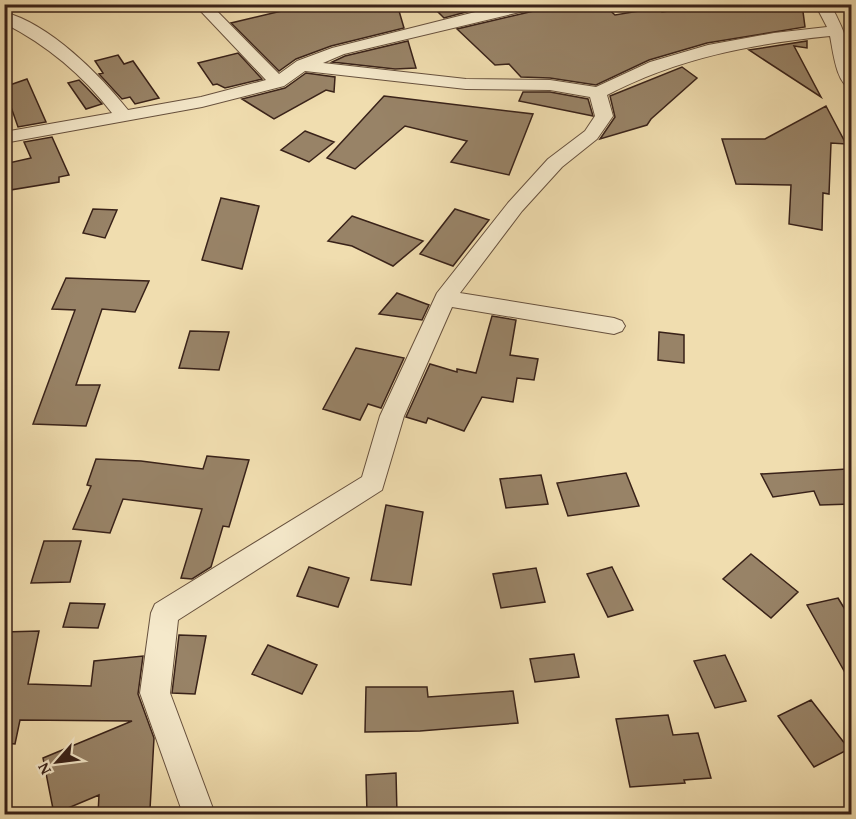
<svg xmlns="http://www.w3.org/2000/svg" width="856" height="819" font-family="'Gentium Book Plus',serif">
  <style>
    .building { fill: #988367; stroke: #392219; stroke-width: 1.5 }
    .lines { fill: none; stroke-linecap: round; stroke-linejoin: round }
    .street-casing { stroke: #67513e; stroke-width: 2 }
    .street { fill: #f5e9cb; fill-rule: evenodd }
  </style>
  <rect width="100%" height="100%" fill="#f0ddaf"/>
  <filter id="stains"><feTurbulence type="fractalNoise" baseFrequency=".00333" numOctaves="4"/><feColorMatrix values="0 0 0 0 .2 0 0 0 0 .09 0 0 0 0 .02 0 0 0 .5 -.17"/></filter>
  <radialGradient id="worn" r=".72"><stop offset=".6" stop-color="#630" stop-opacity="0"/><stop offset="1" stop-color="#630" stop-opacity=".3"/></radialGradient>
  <path class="building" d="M286 4H332L335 9 372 4H397L404 28 331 46 296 59 279 71 231 23 290 9Z
    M430 4H496L444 18Z
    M545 4H556L557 11 603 4 615 15 657 8 662 12 696 7V4H802L805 27 707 43 649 60 596 85 550 78 521 77 509 64 495 65 457 29 542 9Z
    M408 41 416 68 395 69 332 62 345 56Z
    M807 41V48L794 46 821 97 749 50Z
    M238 53 262 79 225 88 217 84 213 85 198 63Z
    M118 55 124 64 133 61 159 98 135 104 130 97 122 99 99 74 103 73 95 61Z
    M682 67 697 78 651 119 647 125 600 139 615 117 610 96Z
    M306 73 335 77 334 92 326 90 274 119 242 99 285 88Z
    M27 79 46 122 18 127 4 87Z
    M79 80 87 88 102 104 86 109 68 83Z
    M523 92H550L588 99 593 116 519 101Z
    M384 96 533 114 509 175 451 162 467 141 405 126 355 169 327 158Z
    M826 106 846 144 831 143 829 194 823 193 822 230 789 224 791 185 736 184 722 139H765Z
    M305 131 334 142 309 162 281 150Z
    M52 137 69 175 59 177V182L4 191V164L31 158 24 142Z
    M221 198 259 206 242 269 202 260Z
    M93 209 117 210 105 238 83 233Z
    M455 209 489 220 453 266 420 254Z
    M352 216 423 241 393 266 352 246 328 241Z
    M66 278 149 281 135 312 102 309 76 385H100L86 426 33 424 75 310 52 309Z
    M397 293 429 305 422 320 379 314Z
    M492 316 516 320 510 355 538 359 534 380 517 378 513 402 482 397 464 431 428 418 426 423 406 417 430 364 457 372V369L476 373Z
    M190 331 229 332 219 370 179 368Z
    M659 332 684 335V363L658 360Z
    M356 348 404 358 381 408 368 404 360 420 323 409Z
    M207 456 249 460 229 527 223 526 211 567 192 579 181 578 202 509 123 499 110 533 73 529 91 486 87 485 96 459 141 461 203 469Z
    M847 469 852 504 820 505 814 491 773 497 761 474Z
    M626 473 639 506 568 516 557 483Z
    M541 475 548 504 506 508 500 479Z
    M386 505 423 512 411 585 371 580Z
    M44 541H81L70 582 31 583Z
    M751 554 798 592 771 618 723 579Z
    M309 567 349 578 338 607 297 596Z
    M612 567 633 610 608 617 587 574Z
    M536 568 545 602 501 608 493 574Z
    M838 598 852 621V685L807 605Z
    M70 603 105 604 98 628 63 627Z
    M39 631 28 684 91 686 94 661 143 656 138 694 154 738 150 809 98 814 99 795 54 814 43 758 132 721 20 720 15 744 4 743V632Z
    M179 635 206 636 195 694 172 693Z
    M268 645 317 665 302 694 252 674Z
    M574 654 579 677 535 682 530 659Z
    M725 655 746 701 715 708 694 661Z
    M366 687H427L428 697 513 691 518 723 420 731 365 732Z
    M811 700 849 749 814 767 778 716Z
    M668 715 673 735 698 733 711 778 684 780 685 783 630 787 616 719Z
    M396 773 397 814H367L366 775Z"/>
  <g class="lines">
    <defs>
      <path id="street" d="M194 4H210L279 74 297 61 332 48 503 5 543 4 541 7 344 54 323 63 466 79 550 80 596 87 650 62 708 45 774 33 827 27 815 4H830C848 36 852 53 852 89 836 85 833 50 830 36 751 44 678 58 607 95L613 116 597 139 562 167 522 211 460 293 614 318 622 321 625 326 622 331 614 334 452 307 404 416 382 490 178 620 170 693 215 814H183L140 693 151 613 155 604 362 477 380 416 437 293 508 203 548 159 585 131 595 116 590 97 550 90 466 89 305 71 284 86 202 107 4 143V132L112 113C83 75 47 45 4 23V12C50 24 100 75 128 110L201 97 266 80Z"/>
    </defs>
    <use href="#street" class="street-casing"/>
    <use href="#street" class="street"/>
  </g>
  <rect width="856" height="819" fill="none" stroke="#f0ddaf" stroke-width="24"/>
  <rect x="6" y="6" width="844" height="807" fill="none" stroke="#392219" stroke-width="3"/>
  <rect x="12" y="12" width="832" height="795" fill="none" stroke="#392219" stroke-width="1.5"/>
  <g transform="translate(57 762) rotate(242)" stroke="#f5e9cb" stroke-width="4.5" paint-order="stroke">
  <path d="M0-4.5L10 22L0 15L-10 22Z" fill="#392219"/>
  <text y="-9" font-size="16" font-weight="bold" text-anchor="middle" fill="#392219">N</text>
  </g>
  <rect width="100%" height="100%" filter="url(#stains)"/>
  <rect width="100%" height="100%" fill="url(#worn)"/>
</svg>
